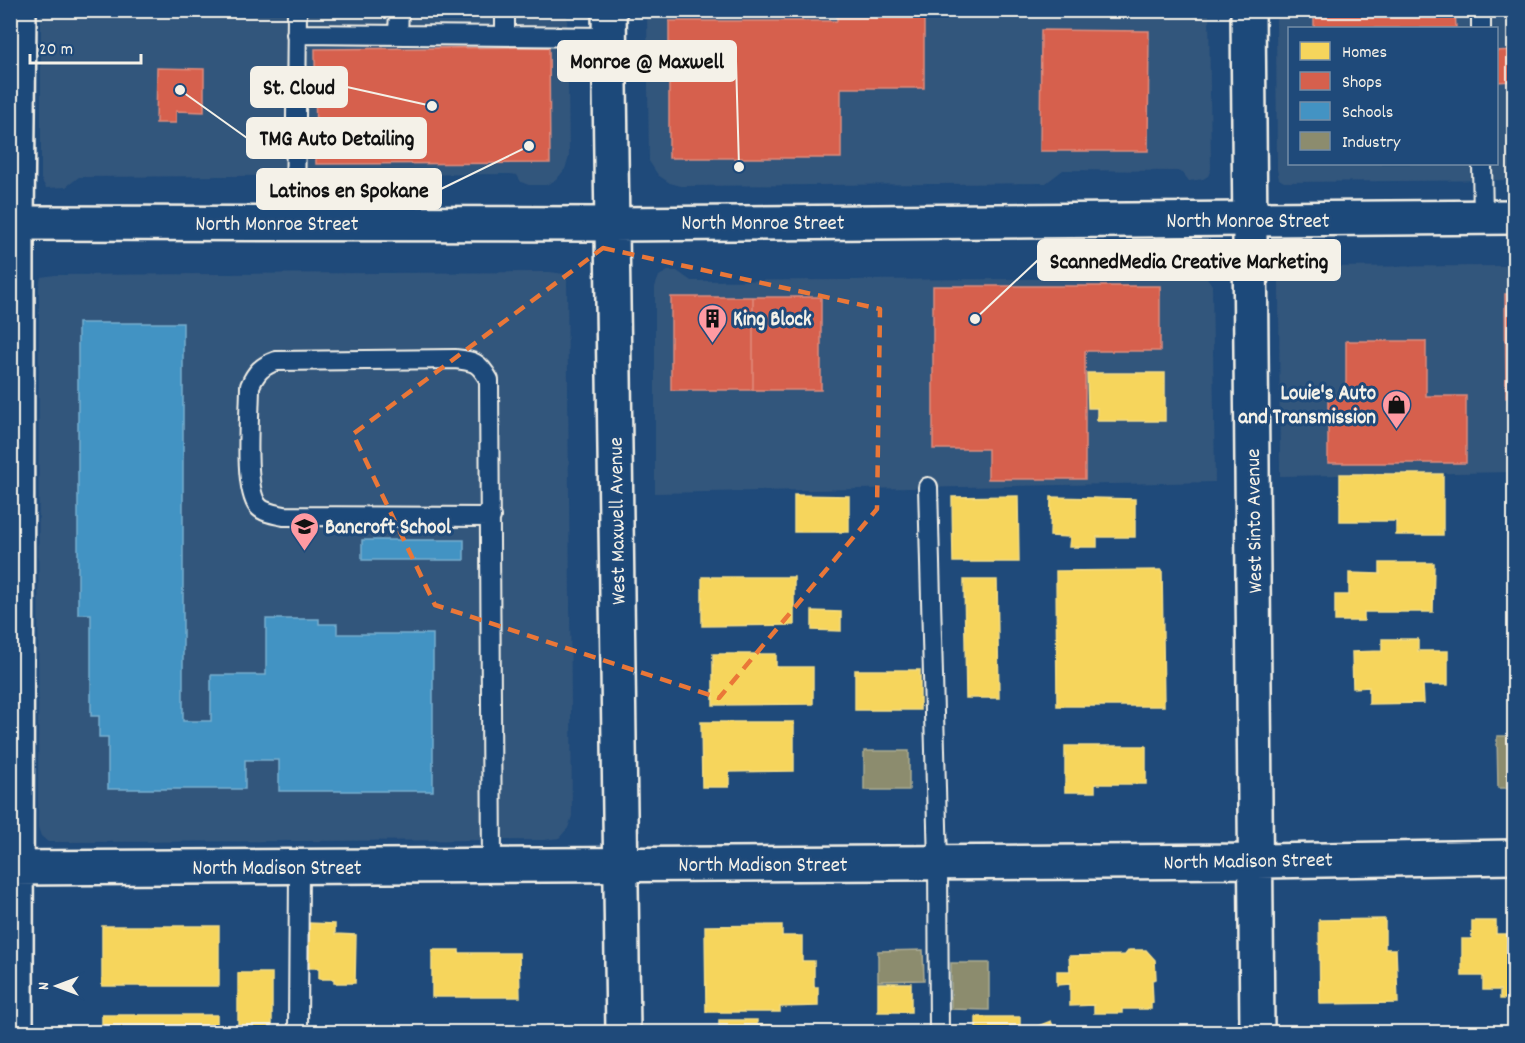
<svg xmlns="http://www.w3.org/2000/svg" width="1525" height="1043" font-family="Dekko,sans-serif">
  <style>
    .built { fill: #33567c; fill-rule: evenodd }
    .homes { fill: #f6d55c; stroke: #f5dd86; stroke-width: 1.5 }
    .shops { fill: #d6604d; stroke: #df8c7c; stroke-width: 1.5 }
    .schools { fill: #4393c3; stroke: #78afce; stroke-width: 1.5 }
    .industry { fill: #8c8c6e; stroke: #abaa93; stroke-width: 1.5 }
    .lines { fill: none; stroke-linecap: round; stroke-linejoin: round }
    .lane-casing { stroke: #f4f1e8; stroke-width: 22 }
    .street-casing { stroke: #f4f1e8; stroke-width: 38 }
    .secondary-casing { stroke: #f4f1e8; stroke-width: 38 }
    .lane { stroke: #1f4a7a; stroke-width: 18 }
    .street { stroke: #1f4a7a; stroke-width: 33 }
    .secondary { stroke: #1f4a7a; stroke-width: 33 }
    .marked { fill: none; stroke: #ea7738; stroke-width: 4.5; stroke-dasharray: 12 8; stroke-linejoin: round }
    .labels { text-anchor: middle; stroke-width: 6; stroke-linejoin: round; paint-order: stroke }
    .street-label { font-size: 21px; fill: #f4f1e8; stroke: #1f4a7a }
    .poi-label { font-size: 21px; font-weight: bold; fill: #f4f1e8; stroke: #1f4a7a; text-anchor: start }
    .leader { fill: none; stroke: #f4f1e8; stroke-width: 2 }
    .callout-dot { fill: #f4f1e8; stroke: #1f4a7a; stroke-width: 2 }
    .callout { fill: #f4f1e8; stroke: #f4f1e8; stroke-width: 2 }
    .callout-label { font-size: 22px; text-anchor: middle; font-weight: bold; fill: #111 }
  </style>
  <rect width="100%" height="100%" fill="#1f4a7a"/>
  <filter id="ink" filterUnits="userSpaceOnUse"><feTurbulence type="fractalNoise" baseFrequency=".0167" numOctaves="2"/><feDisplacementMap in="SourceGraphic" scale="12" xChannelSelector="R" yChannelSelector="G"/><feConvolveMatrix kernelMatrix="1 2 1 2 8 2 1 2 1" color-interpolation-filters="sRGB"/></filter>
  <g filter="url(#ink)">
    <path class="built" d="M116 10 567 11 569 157 565 169 556 180 546 185H529L521 182 517 175 511 174 79 177 66 187 46 188 41 179V11Z
      M647 11H1209L1211 169 1208 176 1203 179 1189 181 1183 173 1177 171 1063 170 1046 183 681 186 670 183 658 175 649 161Z
      M1276 11H1514V180L1284 182 1279 179 1277 169ZM1290 28H1496V164H1290Z
      M1188 265 1203 272 1212 285 1215 482 655 493V287L659 276 668 271H677L691 281 1168 278 1179 268Z
      M1513 266 1514 268V472L1280 476 1279 281 1285 272 1293 267Z
      M550 272 564 274 567 279 572 816 568 828 559 838 544 840 48 842 41 836 38 827 39 286 41 277 55 275Z"/>
    <path class="homes" d="M1087 373H1165V421H1097V408H1088Z
      M1340 474H1443V535H1396V521H1340Z
      M794 495 849 496V532H794Z
      M1018 496 1019 562H953L952 497Z
      M1051 497 1135 499V537H1097V547H1069L1070 537 1050 536Z
      M1380 563H1434L1433 612H1364V621H1335V595H1349V573L1380 574Z
      M1162 570 1164 706H1057L1056 571Z
      M702 577H794V625L702 626Z
      M964 580H997L999 698H966Z
      M812 611 841 612V631L812 630Z
      M1382 639H1418V651H1448V685H1423L1424 703 1369 704V687L1353 688 1352 652 1382 651Z
      M713 654H776V667H813V704L713 705Z
      M855 670H920V710H855Z
      M701 722H794V771L729 772V787H702Z
      M1065 746H1146V784H1095V792H1065Z
      M1385 919V949H1396L1398 1003 1320 1004 1319 920Z
      M1472 921H1496V934H1514V999H1500V990H1483V976H1462V939H1472Z
      M308 923 335 924V934L356 935 355 983H334V979H319V968H308Z
      M782 925V936H802V961H814V987H818V1006L780 1007V1012H706L705 926Z
      M102 926H219V986H102Z
      M432 950H459V953H519L520 997H432Z
      M1129 950H1146L1155 960 1156 979 1152 980 1153 1003H1151V1009H1122V1013H1094V1005L1070 1006V984L1057 985V971H1070L1069 956 1125 955Z
      M238 973H272V1032H238Z
      M878 983H911V1012H878Z
      M102 1015H217V1032H102Z
      M976 1017H1020V1032H976Z
      M719 1020H757V1025H771V1032H719Z
      M1051 1021 1055 1032H1023Z
      M1087 1029H1160V1032H1087Z"/>
    <path class="shops" d="M837 10H924V88H841V158H669V21H837Z
      M1314 10H1455L1456 28H1314Z
      M1041 30 1149 31 1148 151H1040Z
      M549 47 550 163 316 164 315 49Z
      M1514 50V81L1496 82V51Z
      M157 68 204 69V112L176 111V123H156Z
      M933 286H1160V351H1085V479H988V449H933Z
      M1505 294H1514V398H1506Z
      M671 297H753V390H671Z
      M753 297H821V390H753Z
      M1346 341H1426V396H1466V463H1328V396H1346Z"/>
    <path class="schools" d="M78 323H183V721H211V675H266V619H319V624H337V634H433V791H279V760H245V789H108V737H99V716H91V614H78Z
      M362 540H464V560H362Z"/>
    <path class="industry" d="M1497 736H1514V788H1498Z
      M864 751H909V790H864Z
      M923 950 924 980 878 981V951Z
      M951 963H989V1010L951 1009Z"/>
    <g class="lines">
      <defs>
        <path id="lane" d="M1481 10V28
          M296 34 610 37
          M398 35 399 10
          M505 36V10
          M1482 164 1483 217
          M295 223 297 10
          M928 487 938 863 939 1032
          M491 517 284 516C275 514 264 513 258 506 243 488 250 412 250 386 256 372 262 366 276 361L455 359C474 361 479 362 489 380L492 865
          M298 1032 299 867"/>
        <path id="street" d="M1248 10 1257 1032
          M10 868 1257 861 1514 857
          M16 1032 17 223 19 10"/>
        <path id="secondary" d="M609 10 623 1032
          M10 223 612 224 1514 217"/>
      </defs>
      <use href="#lane" class="lane-casing"/>
      <use href="#street" class="street-casing"/>
      <use href="#secondary" class="secondary-casing"/>
      <use href="#lane" class="lane"/>
      <use href="#street" class="street"/>
      <use href="#secondary" class="secondary"/>
    </g>
  </g>
  <path class="marked" d="M603 248 880 309 877 509 719 698 435 605 353 434Z"/>
  <defs>
    <symbol id="building-pin" viewBox="-11 -11 22 30"><path d="M0 17L-7.5 6A9.5 9.5 0 1 1 7.5 6Z" fill="#ff9aa2" stroke="#1f4a7a"/><path d="M-4-6H4V6H1V3H-1V6H-4ZM-2.5-4.3h1.7v1.8h-1.7ZM.8-4.3h1.7v1.8H.8ZM-2.5-1h1.7V.8h-1.7ZM.8-1h1.7V.8H.8Z" fill="#111"/></symbol>
    <symbol id="shop-pin" viewBox="-11 -11 22 30"><path d="M0 17L-7.5 6A9.5 9.5 0 1 1 7.5 6Z" fill="#ff9aa2" stroke="#1f4a7a"/><path d="M-5-2.5h2.3a2.7 3.5 0 0 1 5.4 0H5L5.5 6h-11ZM-1.5-2.5h3a1.5 2.3 0 0 0-3 0Z" fill="#111"/></symbol>
    <symbol id="school-pin" viewBox="-11 -11 22 30"><path d="M0 17L-7.5 6A9.5 9.5 0 1 1 7.5 6Z" fill="#ff9aa2" stroke="#1f4a7a"/><path d="M0-5L7-2L0 1L-7-2ZM-4 1L0 2.5L4 1V4Q0 6-4 4Z" fill="#111"/></symbol>
  </defs>
  <g fill-rule="evenodd">
    <use href="#building-pin" x="696" y="302" width="33" height="45"/>
    <use href="#shop-pin" x="1380" y="388" width="33" height="45"/>
    <use href="#school-pin" x="288" y="510" width="33" height="45"/>
  </g>
  <g class="labels">
    <g class="street-label">
      <text x="1248" y="227">North Monroe Street</text>
      <text x="763" y="229">North Monroe Street</text>
      <text x="277" y="230">North Monroe Street</text>
      <text transform="translate(616 521) rotate(-91)" y="7">West Maxwell Avenue</text>
      <text transform="translate(1253 521) rotate(-91)" y="7">West Sinto Avenue</text>
      <text transform="translate(1248 860) rotate(-1)" y="7">North Madison Street</text>
      <text x="763" y="871">North Madison Street</text>
      <text x="277" y="874">North Madison Street</text>
    </g>
    <g class="poi-label">
      <text x="733" y="325">King Block</text>
      <text x="1376" y="399" text-anchor="end">Louie's Auto<tspan x="1376" dy="24">and Transmission</tspan></text>
      <text x="325" y="533">Bancroft School</text>
    </g>
  </g>
  <path class="leader" d="M739 167L736 61M432 106L347 87M180 90L247 138M529 146L441 189M975 319L1038 260"/>
  <g class="callout-dot">
    <circle cx="739" cy="167" r="6"/>
    <circle cx="432" cy="106" r="6"/>
    <circle cx="180" cy="90" r="6"/>
    <circle cx="529" cy="146" r="6"/>
    <circle cx="975" cy="319" r="6"/>
  </g>
  <g class="callout">
    <rect x="558" y="41" width="178" height="40" rx="6"/>
    <rect x="251" y="67" width="96" height="40" rx="6"/>
    <rect x="247" y="118" width="179" height="40" rx="6"/>
    <rect x="257" y="169" width="184" height="40" rx="6"/>
    <rect x="1038" y="240" width="302" height="40" rx="6"/>
  </g>
  <g class="callout-label">
    <text x="647" y="68">Monroe @ Maxwell</text>
    <text x="299" y="94">St. Cloud</text>
    <text x="337" y="145">TMG Auto Detailing</text>
    <text x="349" y="197">Latinos en Spokane</text>
    <text x="1189" y="268">ScannedMedia Creative Marketing</text>
  </g>
  <rect width="1525" height="1043" fill="none" stroke="#1f4a7a" stroke-width="36"/>
  <rect x="18" y="18" width="1489" height="1007" fill="none" stroke="#f4f1e8" stroke-width="2" filter="url(#ink)"/>
  <rect x="1288" y="27" width="210" height="138" fill="#1f4a7a" stroke="#748da6" stroke-width="1.5"/>
  <rect x="1300" y="42" width="30" height="18" fill="#f6d55c" stroke="#748da6" stroke-width="1.5"/>
  <text x="1342" y="57" font-size="18" fill="#f4f1e8">Homes</text>
  <rect x="1300" y="72" width="30" height="18" fill="#d6604d" stroke="#748da6" stroke-width="1.5"/>
  <text x="1342" y="87" font-size="18" fill="#f4f1e8">Shops</text>
  <rect x="1300" y="102" width="30" height="18" fill="#4393c3" stroke="#748da6" stroke-width="1.5"/>
  <text x="1342" y="117" font-size="18" fill="#f4f1e8">Schools</text>
  <rect x="1300" y="132" width="30" height="18" fill="#8c8c6e" stroke="#748da6" stroke-width="1.5"/>
  <text x="1342" y="147" font-size="18" fill="#f4f1e8">Industry</text>
  <g transform="translate(57 986) rotate(270)" stroke="#1f4a7a" stroke-width="4.5" paint-order="stroke">
  <path d="M0-4.5L10 22L0 15L-10 22Z" fill="#f4f1e8"/>
  <text y="-9" font-size="16" font-weight="bold" text-anchor="middle" fill="#f4f1e8">N</text>
  </g>
  <path d="M30 54v9h111v-9" fill="none" stroke="#f4f1e8" stroke-width="3"/>
  <text x="39" y="54" font-size="18" fill="#f4f1e8" stroke="#1f4a7a" stroke-width="4.5" paint-order="stroke">20 m</text>
</svg>
